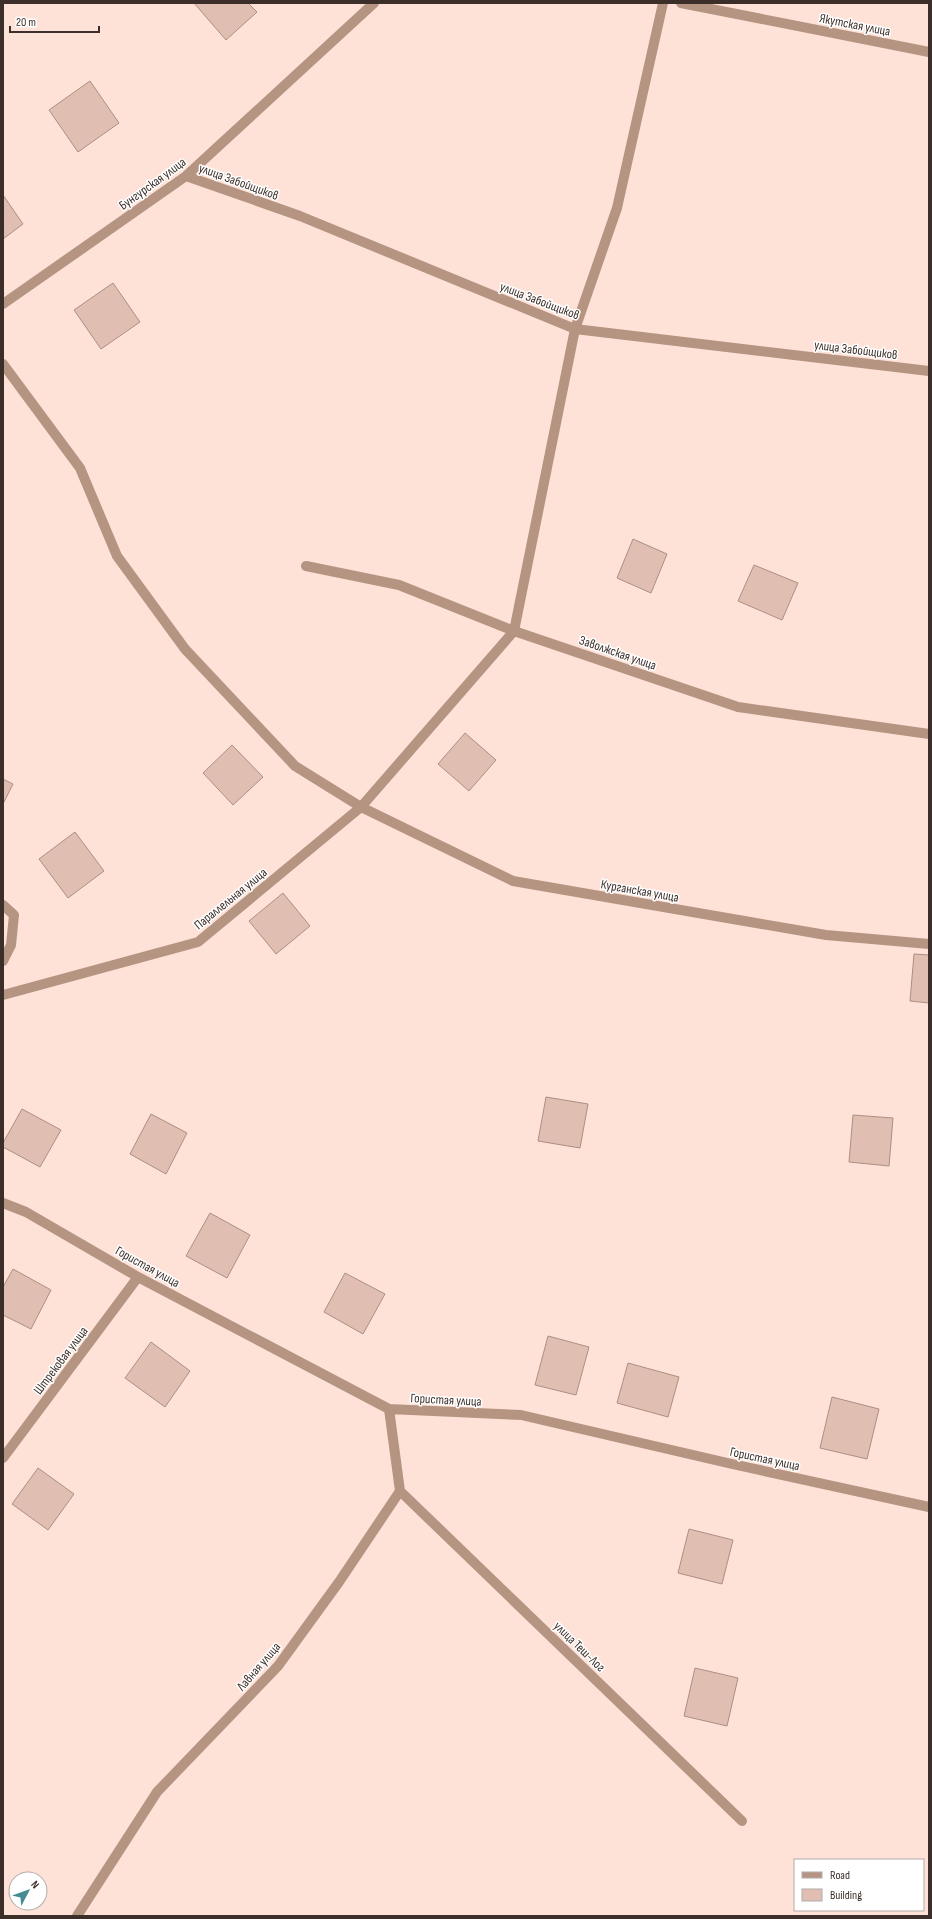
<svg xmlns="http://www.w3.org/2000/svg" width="932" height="1919" font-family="'Sofia Sans Condensed',sans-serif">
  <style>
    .building { fill: #e0beb2; stroke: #ae8e83 }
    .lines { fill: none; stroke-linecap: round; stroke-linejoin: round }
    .lane { stroke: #b69482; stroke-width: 10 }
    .street { stroke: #b69482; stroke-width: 10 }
    .labels { text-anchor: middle; stroke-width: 3; stroke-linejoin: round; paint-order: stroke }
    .street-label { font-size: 13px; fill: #3c2f2a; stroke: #fff }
  </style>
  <rect width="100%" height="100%" fill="#fee2d8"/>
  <path class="building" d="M194 3H248L257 12 226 40Z
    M90 81 119 123 78 152 49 110Z
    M3 195 23 224 3 239Z
    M113 283 140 322 101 349 74 310Z
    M633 539 667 554 651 593 617 578Z
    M754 565 798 583 782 620 738 601Z
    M465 733 496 760 469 791 438 764Z
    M232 745 263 777 233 805 203 773Z
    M3 779 13 784 3 804Z
    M75 832 104 871 68 898 39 859Z
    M283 893 310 926 276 954 249 921Z
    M914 954 929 955V1003L910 1001Z
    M546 1097 588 1104 580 1148 538 1141Z
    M22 1109 61 1130 40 1167 3 1147V1143Z
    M151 1114 187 1133 166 1174 130 1154Z
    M853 1115 893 1118 889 1166 849 1162Z
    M210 1213 250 1235 227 1278 186 1256Z
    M13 1269 51 1290 31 1329 3 1315V1287Z
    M345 1273 385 1294 363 1334 324 1312Z
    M548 1336 589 1347 576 1395 535 1385Z
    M151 1342 190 1371 165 1407 125 1378Z
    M628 1363 679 1377 668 1417 617 1403Z
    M832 1397 879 1409 867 1459 820 1448Z
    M38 1468 74 1494 48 1530 12 1504Z
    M689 1529 733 1540 722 1584 678 1573Z
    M695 1668 738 1678 727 1726 684 1716Z"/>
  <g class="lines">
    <path class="lane" d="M3 364 80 468 117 556 185 649 295 766 361 807 514 631 575 329 617 208 663 3
      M3 905 14 915 11 945 3 961"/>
    <path class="street" d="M681 3 929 52
      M186 176 300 216 575 329 929 371
      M3 304 186 176 374 3
      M306 566 399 585 514 631 738 707 929 734
      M3 995 198 942 361 807 513 881 826 935 929 944
      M3 1203 26 1212 138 1277 389 1409 521 1415 732 1464 929 1507
      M3 1458 138 1277
      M400 1491 742 1821
      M77 1916 157 1792 278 1666 339 1582 400 1491 389 1409"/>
  </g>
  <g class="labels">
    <g class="street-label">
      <text transform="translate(855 24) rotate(11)" y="5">Якутская улица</text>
      <text transform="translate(239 181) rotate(20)" y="5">улица Забойщиков</text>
      <text transform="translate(152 183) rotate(-36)" y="5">Бунгурская улица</text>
      <text transform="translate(540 300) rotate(21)" y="5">улица Забойщиков</text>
      <text transform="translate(856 349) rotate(7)" y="5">улица Забойщиков</text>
      <text transform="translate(618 652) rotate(19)" y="5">Заволжская улица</text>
      <text transform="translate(640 890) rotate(10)" y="5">Курганская улица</text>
      <text transform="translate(230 898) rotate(-39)" y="5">Параллельная улица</text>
      <text transform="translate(148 1266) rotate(29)" y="5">Гористая улица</text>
      <text transform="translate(60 1360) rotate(-53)" y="5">Штрековая улица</text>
      <text transform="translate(446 1399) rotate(3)" y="5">Гористая улица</text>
      <text transform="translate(765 1458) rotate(12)" y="5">Гористая улица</text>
      <text transform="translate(580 1646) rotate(44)" y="5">улица Теш-Лог</text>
      <text transform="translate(258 1666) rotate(-49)" y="5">Лавная улица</text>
    </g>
  </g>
  <rect width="932" height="1919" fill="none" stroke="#3c2f2a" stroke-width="8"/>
  <rect x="794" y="1859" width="130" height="52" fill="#ffffff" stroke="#b1acaa"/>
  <rect x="802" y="1872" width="20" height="6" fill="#b69482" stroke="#b1acaa"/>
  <text x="830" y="1879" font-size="12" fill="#3c2f2a">Road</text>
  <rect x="802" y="1889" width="20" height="12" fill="#e0beb2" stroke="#b1acaa"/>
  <text x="830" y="1899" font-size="12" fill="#3c2f2a">Building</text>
  <g transform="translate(28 1891) rotate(49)"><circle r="19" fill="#ffffff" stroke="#b1acaa"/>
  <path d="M0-3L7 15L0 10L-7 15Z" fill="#448c92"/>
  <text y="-6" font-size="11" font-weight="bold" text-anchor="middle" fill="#3c2f2a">N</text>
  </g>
  <path d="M10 26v6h89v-6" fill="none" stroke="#3c2f2a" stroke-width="2"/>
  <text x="16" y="26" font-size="12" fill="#3c2f2a" stroke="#ffffff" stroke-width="3" paint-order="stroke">20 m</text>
</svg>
